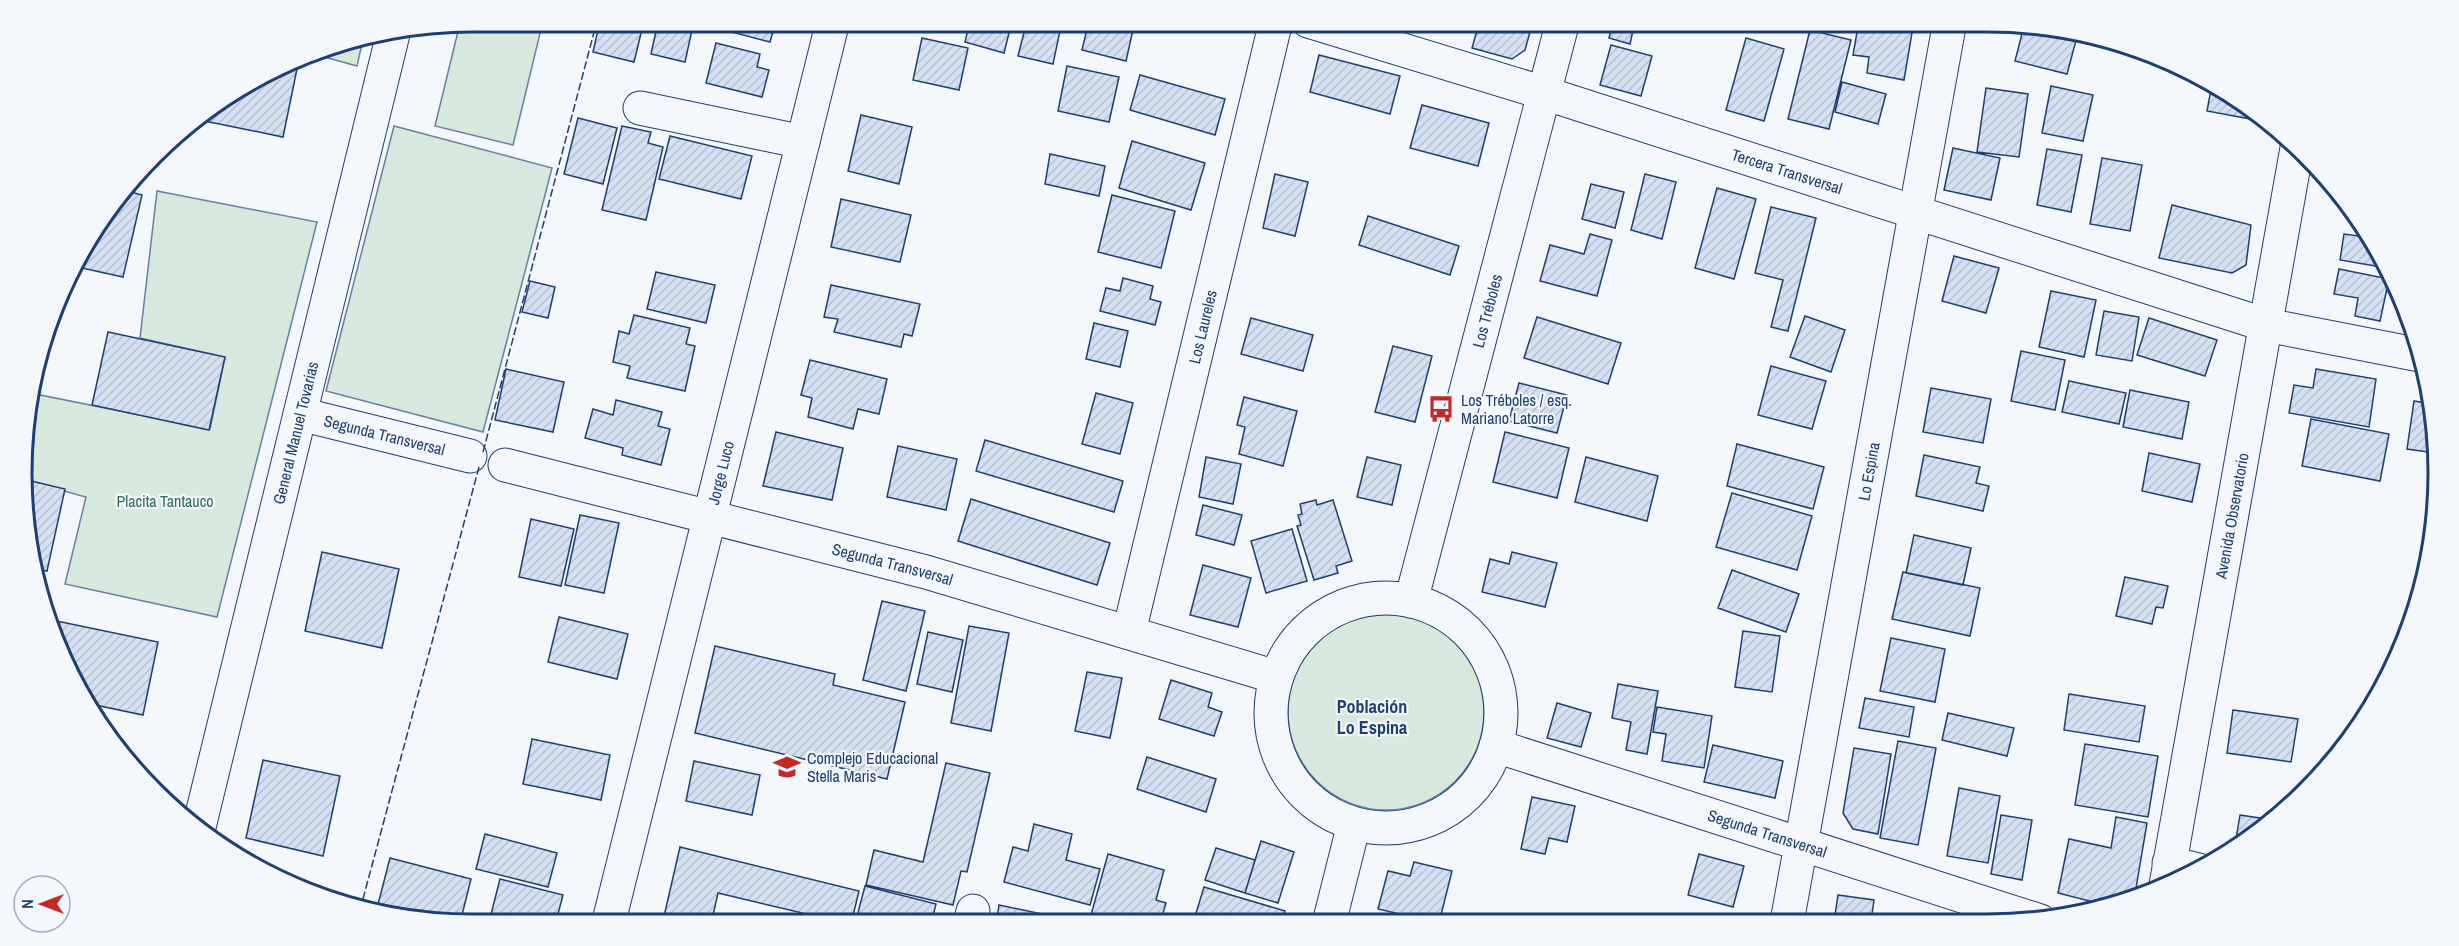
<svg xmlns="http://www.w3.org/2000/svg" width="2459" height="946" font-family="'Archivo Narrow',sans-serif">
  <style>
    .green { fill: #d7e8df; stroke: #687fa3; stroke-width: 1.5 }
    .building { fill: url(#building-hatch); stroke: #1d3f73; stroke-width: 1.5 }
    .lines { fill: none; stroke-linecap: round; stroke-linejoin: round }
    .minor-casing { stroke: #1d3f73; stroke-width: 35 }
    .major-casing { stroke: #1d3f73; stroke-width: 35 }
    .minor { stroke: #f4f7fb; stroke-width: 33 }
    .major { stroke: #f4f7fb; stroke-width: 33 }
    .fence { stroke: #1d3f73; stroke-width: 1.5; stroke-dasharray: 8 3; stroke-linecap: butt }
    .labels { text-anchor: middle; stroke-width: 4.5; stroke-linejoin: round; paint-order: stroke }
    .street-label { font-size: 16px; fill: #1d3f73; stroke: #f4f7fb }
    .poi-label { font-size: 16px; fill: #1d3f73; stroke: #f4f7fb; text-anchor: start }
    .park-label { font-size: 16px; fill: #2c6c60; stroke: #f4f7fb }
    .neighbourhood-label { font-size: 18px; font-weight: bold; fill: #1d3f73; stroke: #f4f7fb }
    .rim { fill: none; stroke: #1d3f73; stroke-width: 3 }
  </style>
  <defs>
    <pattern id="building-hatch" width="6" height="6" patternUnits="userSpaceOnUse" patternTransform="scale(1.5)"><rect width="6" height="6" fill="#d5e0f0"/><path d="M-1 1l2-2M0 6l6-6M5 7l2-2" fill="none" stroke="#b6c1d1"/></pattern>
  </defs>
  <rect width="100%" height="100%" fill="#f4f7fb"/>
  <path class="green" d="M473 21H543L513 145 435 126 460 23Z
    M363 39 357 66 310 53 327 45Z
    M394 126 552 168 483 432 326 391Z
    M157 191 317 222 217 617 65 584 86 497 27 481 25 414 30 393 210 429 225 357 140 338Z
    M1288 712a98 98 0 1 1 196 0a98 98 0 1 1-196 0Z"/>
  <path class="building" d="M600 21H644L634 62 593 52Z
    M726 21H776L770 42 724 30Z
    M970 21H1012L1004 53 965 42Z
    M1027 21H1062L1053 64 1018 56Z
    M1089 21H1135L1126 61 1082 50Z
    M1490 21H1533L1525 50 1512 59 1472 48 1478 27 1488 30Z
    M1613 21H1650L1648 29 1634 26 1630 44 1609 38Z
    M1859 21H1914L1904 80 1867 73 1869 57 1853 55Z
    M658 22 692 30 685 62 651 54Z
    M2024 26 2078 33 2067 74 2015 61Z
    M1810 30 1851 40 1829 129 1788 119Z
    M922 38 968 48 959 90 913 80Z
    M1746 38 1784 49 1764 121 1726 110Z
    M716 43 760 54 757 67 769 70 762 97 706 83Z
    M1611 45 1652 56 1641 96 1600 85Z
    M1319 55 1400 76 1390 114 1310 92Z
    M290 62 298 64 283 137 195 119 247 81Z
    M1067 66 1119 77 1109 122 1058 111Z
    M1140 75 1225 99 1215 135 1130 110Z
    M1842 82 1886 94 1878 124 1835 112Z
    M2212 84 2261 115V121L2207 111Z
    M2051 86 2093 95 2083 141 2042 133Z
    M1986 88 2028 94 2019 157 1977 152Z
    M1422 105 1489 123 1478 166 1410 148Z
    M861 115 912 127 899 184 848 171Z
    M578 118 617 128 603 184 564 174Z
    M622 126 651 132 648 143 663 147 646 220 602 210Z
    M670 136 752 156 741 199 659 179Z
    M1132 141 1205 163 1191 210 1119 188Z
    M1953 148 2000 158 1991 200 1944 190Z
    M2047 149 2082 155 2071 212 2037 205Z
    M1050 154 1105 166 1099 196 1045 184Z
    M2102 158 2142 165 2130 231 2090 224Z
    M1275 174 1308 182 1295 236 1263 228Z
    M1645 174 1676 182 1662 239 1631 230Z
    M1591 184 1624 192 1615 228 1582 219Z
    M1717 188 1756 199 1734 279 1695 268Z
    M127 191 142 195 123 277 73 266 81 247Z
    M1112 195 1175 211 1161 268 1098 252Z
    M841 199 911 215 900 262 831 247Z
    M2172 205 2251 225 2246 265 2232 273 2159 258Z
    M1771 207 1816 218 1788 331 1771 327 1783 280 1755 273Z
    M1368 216 1459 246 1450 275 1359 245Z
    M2367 232 2378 247 2387 268 2340 260 2344 234 2366 237Z
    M1590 234 1612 240 1597 296 1540 281 1550 245 1584 254Z
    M1954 256 1999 268 1986 313 1942 301Z
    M2339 269 2389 279 2380 321 2355 316 2358 298 2334 294Z
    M656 272 715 285 706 323 647 309Z
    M1123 278 1153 286 1150 299 1161 302 1155 325 1100 311 1106 288 1120 291Z
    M530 281 555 287 548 318 522 312Z
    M831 285 920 304 912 336 904 334 901 347 834 332 838 319 824 317Z
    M2051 291 2096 300 2084 357 2039 347Z
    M2104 311 2139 317 2132 361 2096 355Z
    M634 315 690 328 686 344 695 346 685 391 627 378 630 366 613 362 619 331 629 334Z
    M1805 316 1845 330 1831 372 1790 357Z
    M1537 317 1621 343 1608 384 1524 358Z
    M1251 318 1313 335 1303 371 1241 354Z
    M2149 318 2217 340 2205 376 2137 355Z
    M1094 323 1128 331 1120 367 1086 359Z
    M108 332 225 357 209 430 92 405Z
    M1393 346 1432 356 1415 422 1375 412Z
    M2021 351 2065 360 2055 410 2011 401Z
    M810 360 887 379 879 414 858 409 853 429 808 417 812 398 801 395Z
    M1771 366 1826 381 1812 429 1758 415Z
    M506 369 564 382 553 432 495 420Z
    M2316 369 2376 379 2369 427 2289 413 2294 385 2313 388Z
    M2069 381 2126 393 2119 424 2062 412Z
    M1519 383 1567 395 1557 433 1509 421Z
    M1931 388 1991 399 1983 443 1923 432Z
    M2130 390 2189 402 2182 439 2123 427Z
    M1096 393 1133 403 1120 454 1082 444Z
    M1244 397 1297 411 1283 466 1239 454 1245 427 1237 425Z
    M616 400 662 412 658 426 670 429 661 465 622 455 623 448 585 438 593 409 613 415Z
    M2414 401 2432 404 2435 453 2407 449Z
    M2311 419 2389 434 2380 481 2302 466Z
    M776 432 843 448 832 500 763 486Z
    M1505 432 1569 448 1557 498 1493 482Z
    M985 440 1123 481 1114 512 976 471Z
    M1737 444 1824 467 1813 509 1727 486Z
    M898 446 957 459 946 510 887 497Z
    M2149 453 2200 464 2192 502 2142 491Z
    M1924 455 1980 467 1976 483 1989 486 1983 511 1916 496Z
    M1206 457 1241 464 1233 504 1199 497Z
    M1367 457 1401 465 1392 505 1357 497Z
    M1586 457 1658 476 1647 521 1575 502Z
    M27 480 65 489 47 571 32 568 30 562Z
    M1732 493 1812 516 1797 570 1716 547Z
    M971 499 1110 543 1097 585 958 541Z
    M1316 500 1317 505 1333 500 1352 561 1336 566 1338 573 1314 580 1297 526 1301 525 1298 515 1302 514 1300 504Z
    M1203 505 1242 515 1234 545 1196 535Z
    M580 515 619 523 604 593 565 585Z
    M531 519 574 529 561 586 519 577Z
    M1292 529 1307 581 1266 593 1251 541Z
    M1914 535 1971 548 1963 585 1906 573Z
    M322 552 399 569 382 648 305 631Z
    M1512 552 1557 563 1545 607 1482 592 1490 559 1509 564Z
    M1203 565 1251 578 1238 627 1190 615Z
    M1732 570 1799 594 1786 632 1718 608Z
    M1903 572 1980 588 1970 636 1892 619Z
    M2125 577 2168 586 2163 608 2156 607 2152 624 2116 616Z
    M882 601 925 611 906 691 863 680Z
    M559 617 628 634 617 679 548 662Z
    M47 619 158 642 143 715 86 703 56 646Z
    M969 626 1009 633 991 731 951 723Z
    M1743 631 1780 636 1772 692 1735 687Z
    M928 632 963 640 952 692 917 684Z
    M1891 638 1945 649 1935 702 1880 691Z
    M715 646 835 674 833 685 905 702 887 779 695 733Z
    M1087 672 1122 678 1110 738 1075 731Z
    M1171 680 1212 693 1208 707 1222 712 1214 736 1159 719Z
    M1618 684 1658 691 1647 754 1626 750 1631 722 1612 718Z
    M2069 694 2145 706 2139 742 2064 730Z
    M1865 698 1914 707 1909 737 1859 728Z
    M1557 703 1591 713 1581 747 1547 738Z
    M1657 707 1712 716 1704 768 1662 761 1666 734 1653 732Z
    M2233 710 2298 719 2291 762 2227 753Z
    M1948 713 2014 728 2007 756 1942 740Z
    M532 739 610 755 601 800 523 784Z
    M1898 741 1936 748 1918 845 1880 838Z
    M2085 744 2158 756 2148 817 2075 805Z
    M1713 745 1783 761 1775 798 1704 782Z
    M1854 748 1891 754 1878 834 1853 829 1843 813Z
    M1147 757 1216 779 1206 812 1137 789Z
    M263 760 340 776 323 856 246 838Z
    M694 761 760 775 752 815 686 801Z
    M946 763 990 773 967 872 961 871 953 905 866 885 874 850 923 862Z
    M1959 788 2000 796 1988 863 1947 856Z
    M1532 797 1575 806 1567 842 1549 838 1545 854 1521 849Z
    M2001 815 2032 820 2022 880 1991 874Z
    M2240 815 2273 820 2235 845Z
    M2116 817 2147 823 2135 894 2101 904 2058 893 2069 839 2111 848Z
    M1034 824 1072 834 1066 860 1100 869 1090 905 1004 882 1013 847 1028 851Z
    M485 834 557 853 548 887 476 869Z
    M1261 841 1294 852 1278 903 1245 893Z
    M680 847 859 891 851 924H814L815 916 718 893 711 924 662 925Z
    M1216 848 1255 860 1245 893 1205 880Z
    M1108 854 1164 870 1156 900 1166 903 1160 923H1123L1091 915Z
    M1699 854 1744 866 1733 907 1688 895Z
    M390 858 471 879 460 923 376 912Z
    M1414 862 1452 871 1439 923 1378 909 1388 871 1410 876Z
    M500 879 563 895 555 925H500L489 922Z
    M865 886 936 904 931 924H855Z
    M1204 887 1285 911 1282 923H1193Z
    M1838 895 1874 900 1871 922H1834Z
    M999 905 1066 919 1065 924H996Z"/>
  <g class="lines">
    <defs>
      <g id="minor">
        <path id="s1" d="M1308 21 1544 93 2266 325 2420 355"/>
        <path d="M640 108 803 142"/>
        <path id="s2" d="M300 414 470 456"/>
        <path id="s3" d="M505 465 926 572 1276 677"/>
        <circle cx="1386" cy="713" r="115"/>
        <path id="s4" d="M1411 601 1563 21"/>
        <path id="s5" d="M1129 632 1276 21"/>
        <path id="s6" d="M1496 746 2040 921"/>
        <path id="s7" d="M198 831 393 34"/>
        <path d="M2169 863 2199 870"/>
        <path id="s8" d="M1787 922 1950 21"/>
        <path d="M1329 923 1354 824"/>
        <path d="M970 924 973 911"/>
        <path id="s9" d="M608 925 833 21"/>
      </g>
      <g id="major">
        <path id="s10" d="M2166 885 2297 148"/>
      </g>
    </defs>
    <use href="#minor" class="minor-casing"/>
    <use href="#major" class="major-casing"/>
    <use href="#minor" class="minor"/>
    <use href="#major" class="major"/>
    <path class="fence" d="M483 452 597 21
      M360 910 479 467"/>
  </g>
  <defs>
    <symbol id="bus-bare" viewBox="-9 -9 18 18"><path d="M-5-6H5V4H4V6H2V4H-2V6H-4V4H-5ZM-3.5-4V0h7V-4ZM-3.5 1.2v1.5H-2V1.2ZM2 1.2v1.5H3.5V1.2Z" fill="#c62828" stroke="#f4f7fb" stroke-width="2.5" paint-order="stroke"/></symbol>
    <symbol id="school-bare" viewBox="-9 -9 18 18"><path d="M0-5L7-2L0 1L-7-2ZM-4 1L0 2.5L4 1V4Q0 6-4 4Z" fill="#c62828" stroke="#f4f7fb" stroke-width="2.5" paint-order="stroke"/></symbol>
  </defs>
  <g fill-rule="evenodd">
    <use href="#bus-bare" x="1422" y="390" width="38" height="38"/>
    <use href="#school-bare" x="768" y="748" width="38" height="38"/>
  </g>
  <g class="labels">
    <g class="street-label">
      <text dy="6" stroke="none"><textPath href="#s1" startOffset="502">Tercera Transversal</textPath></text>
      <text dy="6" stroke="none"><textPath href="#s4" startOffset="300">Los Tréboles</textPath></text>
      <text dy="6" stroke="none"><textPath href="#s5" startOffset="314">Los Laureles</textPath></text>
      <text dy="6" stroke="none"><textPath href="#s7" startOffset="410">General Manuel Tovarias</textPath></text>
      <text dy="6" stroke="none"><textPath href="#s2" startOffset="87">Segunda Transversal</textPath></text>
      <text dy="6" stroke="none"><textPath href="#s8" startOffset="458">Lo Espina</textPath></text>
      <text dy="6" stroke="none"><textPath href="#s9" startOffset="466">Jorge Luco</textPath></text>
      <text dy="6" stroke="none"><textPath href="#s10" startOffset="375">Avenida Observatorio</textPath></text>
      <text dy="6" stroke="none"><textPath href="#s3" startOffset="400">Segunda Transversal</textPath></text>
      <text dy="6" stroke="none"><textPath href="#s6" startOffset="285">Segunda Transversal</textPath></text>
    </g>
    <g class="poi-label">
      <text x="1461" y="406">Los Tréboles / esq.<tspan x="1461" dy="18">Mariano Latorre</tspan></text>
      <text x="807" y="764">Complejo Educacional<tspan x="807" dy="18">Stella Maris</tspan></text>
    </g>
    <g class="park-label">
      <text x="165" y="507">Placita Tantauco</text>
    </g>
    <g class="neighbourhood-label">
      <text x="1372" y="713">Población<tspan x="1372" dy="21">Lo Espina</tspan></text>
    </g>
  </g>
  <path d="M0 0H2459V946H0ZM473 32H1987A441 441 0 0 1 2428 473V473A441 441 0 0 1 1987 914H473A441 441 0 0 1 32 473V473A441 441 0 0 1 473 32Z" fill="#f4f7fb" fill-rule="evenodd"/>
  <path class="rim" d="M473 32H1987A441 441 0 0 1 2428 473V473A441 441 0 0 1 1987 914H473A441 441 0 0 1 32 473V473A441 441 0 0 1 473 32Z"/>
  <g transform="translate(42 904) rotate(270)"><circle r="28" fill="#f4f7fb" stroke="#9eadc5" stroke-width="1.5"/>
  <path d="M0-4.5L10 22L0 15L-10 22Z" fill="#c62828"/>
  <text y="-9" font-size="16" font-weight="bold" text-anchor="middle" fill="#1d3f73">N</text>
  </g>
</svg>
